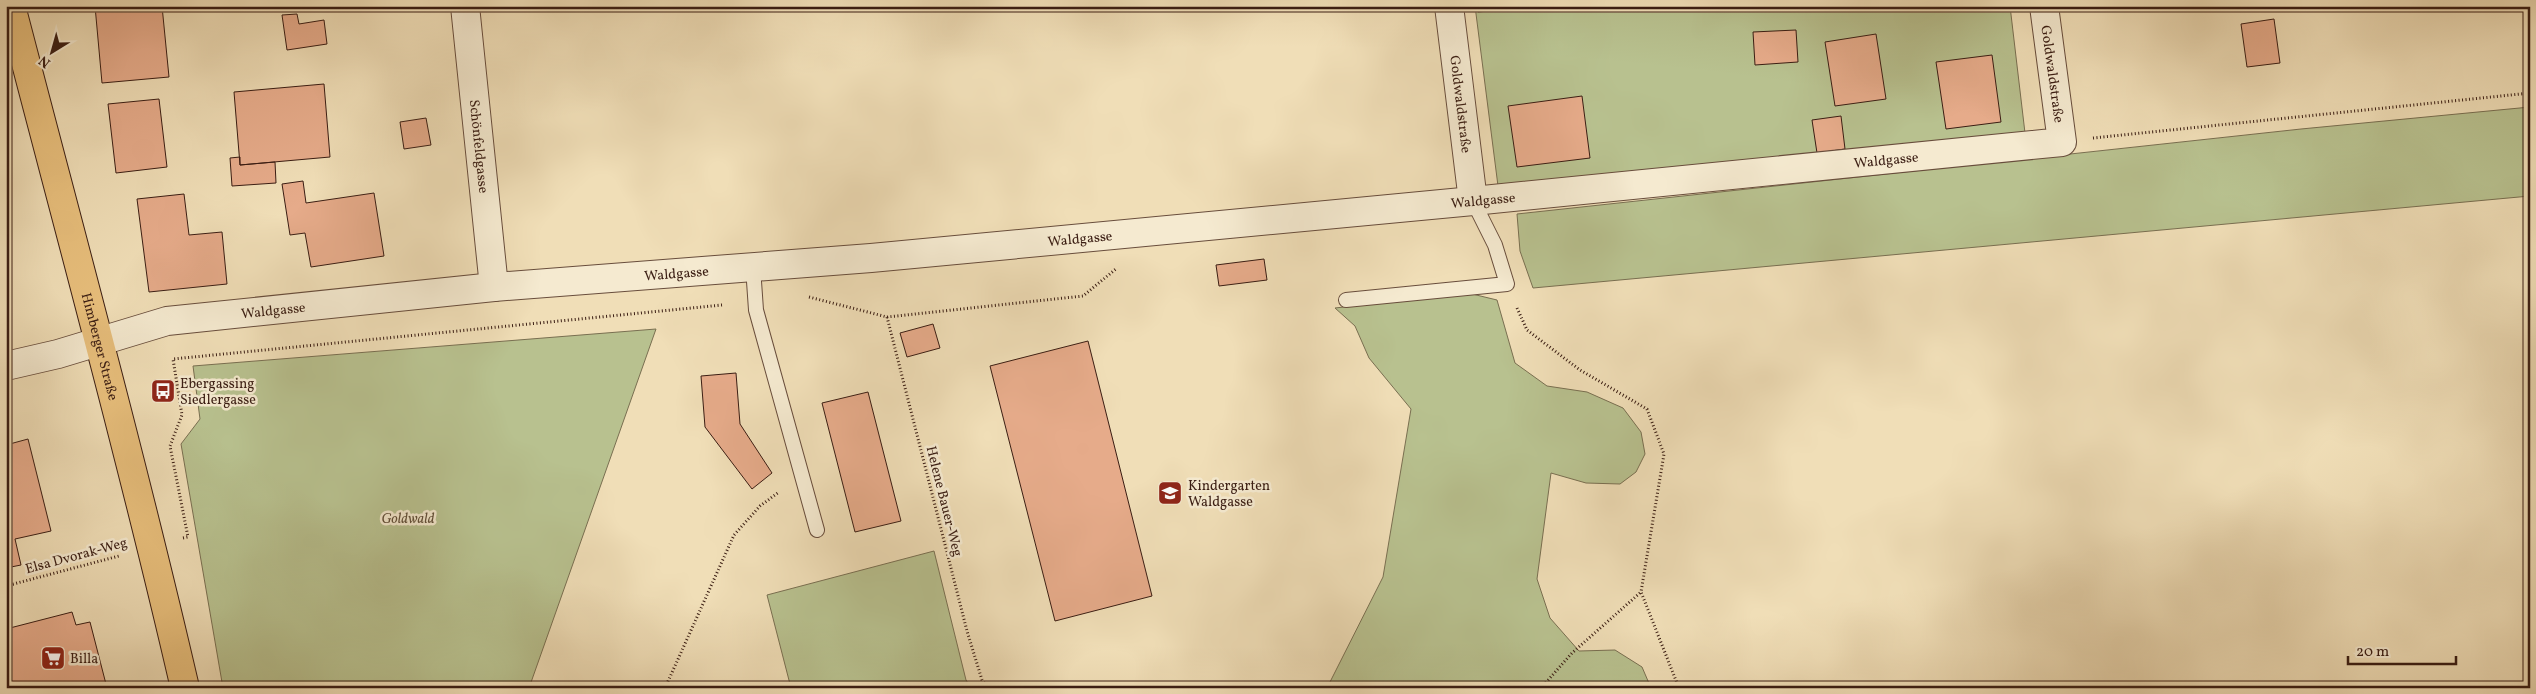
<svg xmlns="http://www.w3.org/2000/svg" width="2536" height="694" font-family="Vollkorn,serif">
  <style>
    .green { fill: #b8c18f; stroke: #796f51 }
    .building { fill: #e6ab8a; stroke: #3a1d13 }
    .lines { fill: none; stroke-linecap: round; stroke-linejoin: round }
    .lane-casing { stroke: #684d3c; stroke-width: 16 }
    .street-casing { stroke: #684d3c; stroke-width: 30 }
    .primary-casing { stroke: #3a1d13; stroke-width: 30 }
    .path { stroke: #3a1d13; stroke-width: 3; stroke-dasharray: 1 2.5; stroke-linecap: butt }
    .lane { stroke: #f5ead0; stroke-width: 14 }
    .street { stroke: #f5ead0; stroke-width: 28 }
    .primary { stroke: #e8bf7c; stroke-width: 28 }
    .labels { text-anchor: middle; stroke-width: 5; stroke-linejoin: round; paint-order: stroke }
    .street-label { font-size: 14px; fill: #3a1d13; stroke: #f5ead0 }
    .poi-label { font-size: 14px; fill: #3a1d13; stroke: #f5ead0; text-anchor: start }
    .park-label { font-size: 14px; font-style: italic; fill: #604e38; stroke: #f5ead0 }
  </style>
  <rect width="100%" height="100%" fill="#f0deb7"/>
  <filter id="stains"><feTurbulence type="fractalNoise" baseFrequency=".004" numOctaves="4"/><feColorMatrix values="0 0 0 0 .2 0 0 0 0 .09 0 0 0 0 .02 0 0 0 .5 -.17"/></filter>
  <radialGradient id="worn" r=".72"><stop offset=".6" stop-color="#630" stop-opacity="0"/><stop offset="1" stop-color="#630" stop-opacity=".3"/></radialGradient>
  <path class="green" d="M1475 6H2010L2025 133 1498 186Z
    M2530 107V196L1533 288 1520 251 1517 214 2301 129Z
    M1468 293 1497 300 1515 363 1547 386 1587 392 1623 408 1641 432 1645 454 1636 472 1620 484 1586 483 1551 473 1537 579 1550 618 1579 651 1615 650 1642 667 1651 688H1325L1330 682 1383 577 1411 409 1369 358 1355 326 1335 308Z
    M656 329 529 688H223L181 444 200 419 193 366Z
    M934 551 966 680 971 688H791L767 595Z"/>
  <path class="building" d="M95 6H162L169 77 102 83Z
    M1477 6H1509V9L1478 12Z
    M297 14 299 24 324 20 327 44 287 50 282 15Z
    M2274 19 2280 63 2247 67 2241 24Z
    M1796 30 1798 62 1755 65 1753 32Z
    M1876 34 1886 99 1835 106 1825 42Z
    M1992 55 2001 122 1946 129 1936 62Z
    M324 84 330 157 240 165 234 92Z
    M1582 96 1590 158 1517 167 1508 106Z
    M159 99 167 167 116 173 108 104Z
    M1841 116 1845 149 1817 153 1812 120Z
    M426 118 431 145 404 149 400 122Z
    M240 157V165L275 162 276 183 232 186 230 158Z
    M303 181 306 203 374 193 384 256 311 267 305 233 290 235 282 184Z
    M184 194 189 235 222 232 227 284 149 292 137 199Z
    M1264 259 1267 280 1219 286 1216 265Z
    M933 324 940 348 907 357 900 333Z
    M1088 341 1152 596 1055 621 990 366Z
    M736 373 740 424 772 473 752 489 705 427 701 376Z
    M868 392 901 521 855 532 822 403Z
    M28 439 51 531 15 539 21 565 6 568V445Z
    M72 612 76 625 90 622 107 688H6V629Z"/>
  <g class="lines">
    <defs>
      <path id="lane" d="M753 267 756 310 817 530
        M1346 300 1507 284 1495 245 1473 201"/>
      <g id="street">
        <path id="s1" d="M465 6 494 287"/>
        <path id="s2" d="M1449 6 1473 201"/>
        <path id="s3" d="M6 366 58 354 167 321 494 287 871 258 1473 201 2062 142 2044 6"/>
      </g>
      <g id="primary">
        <path id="s4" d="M11 6C70 233 132 459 185 688"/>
      </g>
    </defs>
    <use href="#lane" class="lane-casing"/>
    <use href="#street" class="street-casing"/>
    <use href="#primary" class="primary-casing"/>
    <path class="path" d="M2093 138 2530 93
      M809 297 887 317 1083 296 1117 268
      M1517 308 1527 330 1580 370 1647 409 1664 454 1641 592 1679 688
      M887 317 967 631 982 680 988 688
      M183 538 188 537 170 446 182 415 173 359 722 305
      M6 586 119 556
      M665 688 734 535 760 506 779 492
      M1541 688 1572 653 1641 592"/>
    <use href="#lane" class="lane"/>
    <use href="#street" class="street"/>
    <use href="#primary" class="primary"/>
  </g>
  <defs>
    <symbol id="bus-square" viewBox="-11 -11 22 22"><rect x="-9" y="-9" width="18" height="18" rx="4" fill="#8f2418" stroke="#f5ead0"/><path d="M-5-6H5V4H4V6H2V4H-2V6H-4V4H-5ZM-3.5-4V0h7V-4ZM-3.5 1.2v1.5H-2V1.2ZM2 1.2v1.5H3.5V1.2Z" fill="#fff"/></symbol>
    <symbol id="school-square" viewBox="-11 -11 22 22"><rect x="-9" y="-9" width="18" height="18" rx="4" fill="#8f2418" stroke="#f5ead0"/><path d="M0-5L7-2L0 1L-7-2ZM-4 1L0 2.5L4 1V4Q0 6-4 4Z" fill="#fff"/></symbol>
    <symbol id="supermarket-square" viewBox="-11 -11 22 22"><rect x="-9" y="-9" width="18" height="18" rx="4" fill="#8f2418" stroke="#f5ead0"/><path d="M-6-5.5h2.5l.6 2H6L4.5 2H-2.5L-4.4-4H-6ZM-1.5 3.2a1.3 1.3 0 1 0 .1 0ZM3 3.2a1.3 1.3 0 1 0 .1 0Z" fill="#fff"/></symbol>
  </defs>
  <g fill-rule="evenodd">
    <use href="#bus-square" x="149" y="377" width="28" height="28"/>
    <use href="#school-square" x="1156" y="479" width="28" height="28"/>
    <use href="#supermarket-square" x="39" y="644" width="28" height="28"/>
  </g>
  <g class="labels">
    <g class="street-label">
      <text transform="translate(2053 74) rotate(82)" y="5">Goldwaldstraße</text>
      <text dy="5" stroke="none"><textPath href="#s2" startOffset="99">Goldwaldstraße</textPath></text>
      <text dy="5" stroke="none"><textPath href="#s1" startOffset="141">Schönfeldgasse</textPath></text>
      <text dy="5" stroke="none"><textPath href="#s3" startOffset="1894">Waldgasse</textPath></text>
      <text dy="5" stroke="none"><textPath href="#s3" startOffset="1489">Waldgasse</textPath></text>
      <text dy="5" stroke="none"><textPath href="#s3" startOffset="1084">Waldgasse</textPath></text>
      <text dy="5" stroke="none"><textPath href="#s3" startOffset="679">Waldgasse</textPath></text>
      <text dy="5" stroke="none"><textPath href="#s3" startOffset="274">Waldgasse</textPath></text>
      <text dy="5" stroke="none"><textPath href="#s4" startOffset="352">Himberger Straße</textPath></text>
      <text transform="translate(945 501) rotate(76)" y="5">Helene Bauer-Weg</text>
      <text transform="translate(76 555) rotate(-15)" y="5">Elsa Dvorak-Weg</text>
    </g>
    <g class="poi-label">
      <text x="180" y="388">Ebergassing<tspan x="180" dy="16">Siedlergasse</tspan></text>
      <text x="1188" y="490">Kindergarten<tspan x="1188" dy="16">Waldgasse</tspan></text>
      <text x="70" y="663">Billa</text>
    </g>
    <g class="park-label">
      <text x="408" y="523">Goldwald</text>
    </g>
  </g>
  <rect width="2536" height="694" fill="none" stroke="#f0deb7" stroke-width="25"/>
  <rect x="8" y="8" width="2521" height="679" fill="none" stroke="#3a1d13" stroke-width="2.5"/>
  <rect x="12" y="12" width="2511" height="669" fill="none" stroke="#3a1d13"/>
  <g transform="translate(52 52) rotate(217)" stroke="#f5ead0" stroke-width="4" paint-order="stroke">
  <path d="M0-4L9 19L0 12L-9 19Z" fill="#3a1d13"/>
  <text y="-8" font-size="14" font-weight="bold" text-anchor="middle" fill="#3a1d13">N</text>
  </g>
  <path d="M2348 656v8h108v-8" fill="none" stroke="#3a1d13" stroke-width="2.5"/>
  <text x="2356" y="656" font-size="15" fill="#3a1d13" stroke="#f5ead0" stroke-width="4" paint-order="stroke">20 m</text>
  <rect width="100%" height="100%" filter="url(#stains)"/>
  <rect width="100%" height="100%" fill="url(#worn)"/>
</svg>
